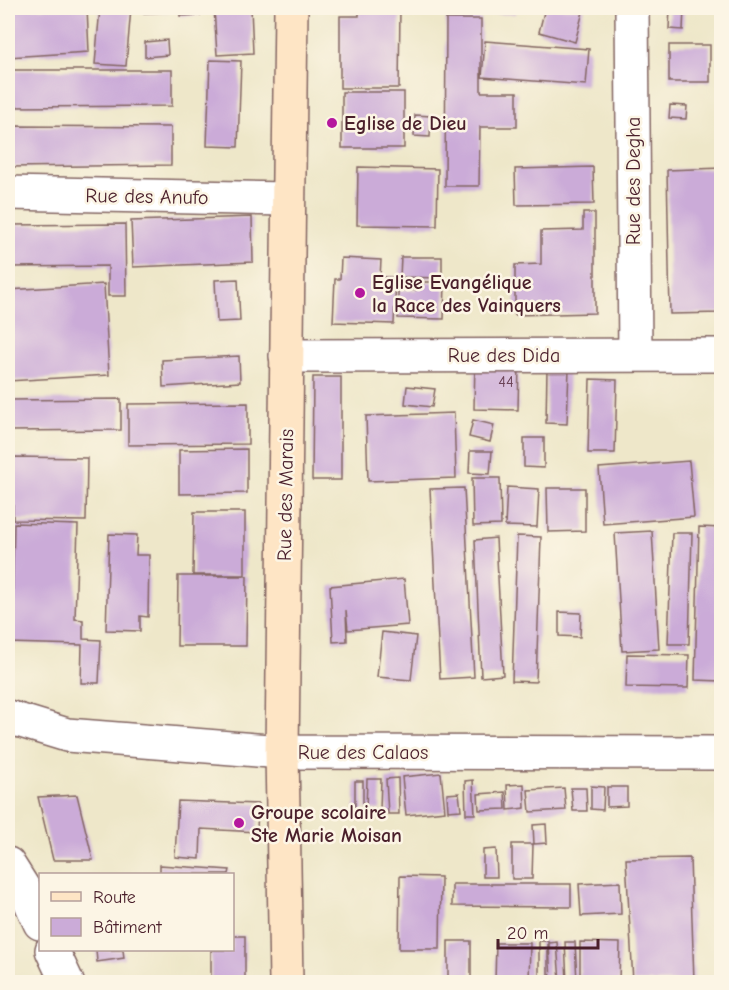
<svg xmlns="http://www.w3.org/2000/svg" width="729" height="990" font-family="'Comic Neue',sans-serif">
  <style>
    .building { fill: #cbabd8 }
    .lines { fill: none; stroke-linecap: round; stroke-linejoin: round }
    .street-casing { stroke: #836562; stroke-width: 36 }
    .secondary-casing { stroke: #836562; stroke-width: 36 }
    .street { stroke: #fff; stroke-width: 33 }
    .secondary { stroke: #fee5c5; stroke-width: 33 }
    .poi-dot { fill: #b5179e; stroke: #fcf5e5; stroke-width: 2 }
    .labels { text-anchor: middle; stroke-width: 5; stroke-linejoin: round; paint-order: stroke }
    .number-label { font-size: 16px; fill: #6a4256 }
    .poi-label { font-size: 20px; font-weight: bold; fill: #4a1f2b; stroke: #fcf5e5; text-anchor: start }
    .street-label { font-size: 20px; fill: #4a1f2b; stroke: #fcf5e5 }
  </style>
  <rect width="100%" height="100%" fill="#fcf5e5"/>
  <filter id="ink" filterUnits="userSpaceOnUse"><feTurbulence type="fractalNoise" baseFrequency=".0167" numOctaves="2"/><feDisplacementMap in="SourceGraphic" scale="12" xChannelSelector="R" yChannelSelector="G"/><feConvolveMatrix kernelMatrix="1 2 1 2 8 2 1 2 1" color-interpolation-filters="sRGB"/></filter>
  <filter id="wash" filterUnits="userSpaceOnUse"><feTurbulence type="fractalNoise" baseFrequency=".008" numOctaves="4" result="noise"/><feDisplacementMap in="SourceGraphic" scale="24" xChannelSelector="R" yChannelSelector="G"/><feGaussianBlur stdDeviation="1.35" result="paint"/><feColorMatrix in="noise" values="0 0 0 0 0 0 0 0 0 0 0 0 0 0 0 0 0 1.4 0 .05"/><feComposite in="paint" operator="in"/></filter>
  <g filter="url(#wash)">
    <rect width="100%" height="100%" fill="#eee7c9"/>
    <g id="blocks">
      <path class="building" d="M8 8H87L89 52 8 57Z
        M100 8H131L126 66 95 64Z
        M144 8H169V12L144 13Z
        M179 8H201V15L180 16Z
        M214 8H251L253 53 217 55Z
        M359 8H400L399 88H340V16H359Z
        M480 8H515V14H480Z
        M545 8H584L575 42 539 32Z
        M670 8H684L683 30 669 29Z
        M446 19H481V92H517V127H480L479 186H445Z
        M167 40 168 55 145 57V42Z
        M485 41 589 49 586 85 482 77Z
        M669 45H710V82H669Z
        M210 60 241 61 238 147 207 146Z
        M8 70H172V106L8 107Z
        M342 92H404V148H342Z
        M670 105 687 106 686 119 669 118Z
        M415 115 431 116 430 137 414 136Z
        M8 126 171 127V165L8 167Z
        M358 167 438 169 437 226 357 225Z
        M593 167 594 204 516 205 515 169Z
        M722 168V313L670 314 667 170Z
        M583 213H595V313L515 315V265L541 264V231L583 230Z
        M252 217 253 262 133 267 131 221Z
        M125 224 126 296H108V266L8 267V225Z
        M401 257H442V278L400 277Z
        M341 258 381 260 380 277H396L394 324 333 322 335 279H340Z
        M238 279 240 321 217 322 215 280Z
        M416 282H445L444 319 398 318V290H416Z
        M104 284 109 375 8 381V290Z
        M239 356 240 382 163 387 162 360Z
        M475 361 519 363 518 410 474 409Z
        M547 368 569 369 567 424 546 423Z
        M313 377H341V480H312Z
        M590 379 617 380 615 453H588Z
        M407 386 435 389 432 407 405 404Z
        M121 399V430L8 431V400Z
        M248 403V444L128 445V404Z
        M454 413 456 478 368 481 366 416Z
        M473 420 494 425 490 442 469 437Z
        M524 438H544V468L524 467Z
        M247 449V493L179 494V450Z
        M470 451H492L490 474 469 473Z
        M13 457 87 458 86 521 13 520Z
        M689 461 694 517 603 524 599 468Z
        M472 478H500L501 525 473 526Z
        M507 487 539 489 537 527 505 526Z
        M464 488 474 677 440 679 430 489Z
        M547 488H585V531L548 532Z
        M194 512H245V575H193Z
        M14 523 78 525 75 619 83 620V639L101 640 99 683H81L82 645 8 643V618H12Z
        M699 527 722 528V681L695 680Z
        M652 531 659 649 622 651 615 533Z
        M672 533H692L689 644H668Z
        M109 534 137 535 136 555H149L148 617 140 616V631L106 630Z
        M517 536 541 537 536 682 512 681Z
        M496 538 503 675 481 677 475 540Z
        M178 576H247L246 646H177Z
        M404 579 408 625 348 630 346 610 347 641 333 642 330 586Z
        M559 612 581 613 580 637 559 636Z
        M382 632 416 636 411 680 377 677Z
        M627 654 689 655 688 688 626 687Z
        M441 773 445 811 406 815 402 777Z
        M398 778 399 814H388L386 779Z
        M367 779H381L380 810 366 809Z
        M473 780 475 814H466L465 781Z
        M355 781H363V812H355Z
        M524 784 525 808 508 810 507 785Z
        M591 786 604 787 603 810 591 809Z
        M607 787H627V806L607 807Z
        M564 788 566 810 530 812 528 790Z
        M571 788H586L587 811H573Z
        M505 792 506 809 479 810 478 794Z
        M459 793 461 810 448 811 447 794Z
        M77 795 93 860H53L38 797Z
        M178 801 258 804 257 832 201 829 200 859 175 857Z
        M546 824 547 843 534 844 533 825Z
        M512 844H533L532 879H512Z
        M496 849 497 877H483V850Z
        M690 858 694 982H633L626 859Z
        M160 865 230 870 229 874H160Z
        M400 876 441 877 440 949H399Z
        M620 882 621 914 581 916 579 884Z
        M452 884H571V907L452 906Z
        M232 936H245V982H211V950H232Z
        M448 941H471V982H448Z
        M539 941H548V981L539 980Z
        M557 942 560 982H551L549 943Z
        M565 942H575L577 982H567Z
        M580 942 620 943 619 982H580Z
        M496 943H530L529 982H495Z
        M96 950H123L124 958 97 962Z"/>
    </g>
  </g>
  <g filter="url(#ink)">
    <use href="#blocks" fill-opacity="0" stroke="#836562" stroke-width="1.5"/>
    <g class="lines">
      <defs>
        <path id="street" d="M632 8 635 354
          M8 193 287 199
          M286 356 722 355
          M8 717 67 735 282 752 722 753
          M8 864 27 894 40 923
          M52 950 67 982"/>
        <path id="secondary" d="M286 982 282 752 291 8"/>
      </defs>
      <use href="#street" class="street-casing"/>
      <use href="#secondary" class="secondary-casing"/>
      <use href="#street" class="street"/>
      <use href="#secondary" class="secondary"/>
    </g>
  </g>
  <g class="poi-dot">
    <circle cx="332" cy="123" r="6"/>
    <circle cx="360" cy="293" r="6"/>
    <circle cx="239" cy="823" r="6"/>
  </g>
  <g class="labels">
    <g class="number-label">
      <text x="506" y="387">44</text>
    </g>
    <g class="poi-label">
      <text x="344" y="130">Eglise de Dieu</text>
      <text x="372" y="289">Eglise Evangélique<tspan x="372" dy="23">la Race des Vainquers</tspan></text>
      <text x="251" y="819">Groupe scolaire<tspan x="251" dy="23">Ste Marie Moisan</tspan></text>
    </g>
    <g class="street-label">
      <text transform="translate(633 181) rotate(-90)" y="7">Rue des Degha</text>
      <text transform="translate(147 196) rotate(1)" y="7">Rue des Anufo</text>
      <text x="504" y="362">Rue des Dida</text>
      <text transform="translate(285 495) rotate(-89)" y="7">Rue des Marais</text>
      <text x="363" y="759">Rue des Calaos</text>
    </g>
  </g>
  <rect width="729" height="990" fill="none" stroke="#fcf5e5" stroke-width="30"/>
  <rect x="39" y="873" width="195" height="78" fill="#fcf5e5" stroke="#b59f9b" stroke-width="1.5"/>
  <rect x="51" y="892" width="30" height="9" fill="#fee5c5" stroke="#b59f9b" stroke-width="1.5"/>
  <text x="93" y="903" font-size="18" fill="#4a1f2b">Route</text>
  <rect x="51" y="918" width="30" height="18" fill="#cbabd8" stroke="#b59f9b" stroke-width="1.5"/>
  <text x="93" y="933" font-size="18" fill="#4a1f2b">Bâtiment</text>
  <path d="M498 939v9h100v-9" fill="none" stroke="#4a1f2b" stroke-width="3"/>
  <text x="507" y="939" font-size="18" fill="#4a1f2b" stroke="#fcf5e5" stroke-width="4.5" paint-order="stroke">20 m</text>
</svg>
